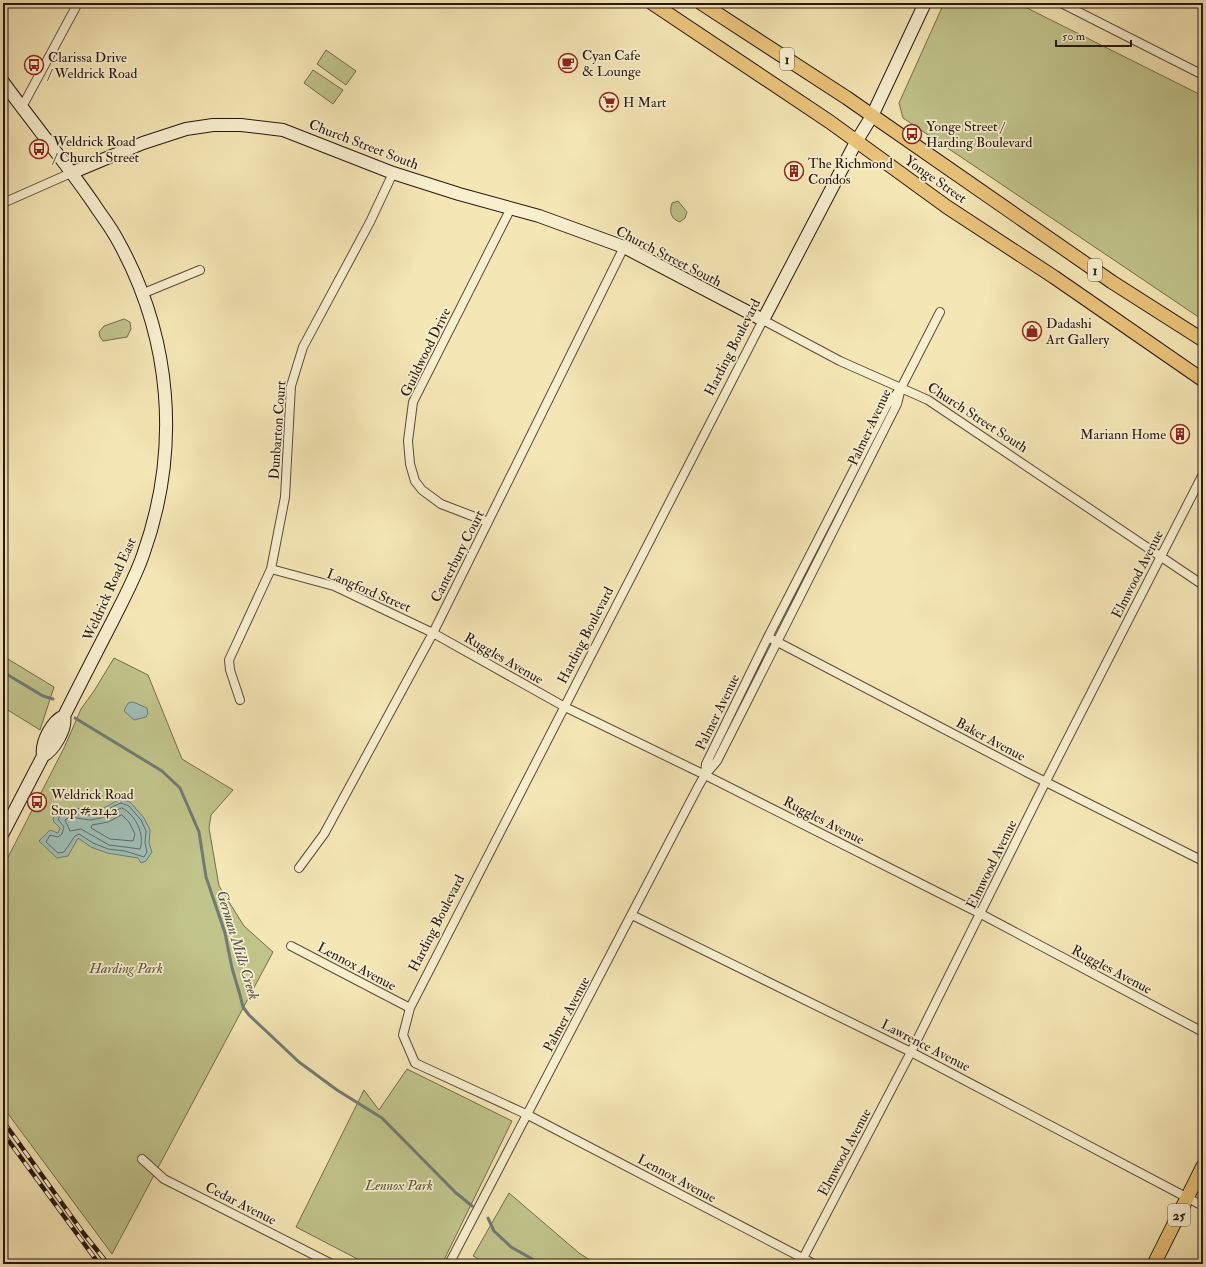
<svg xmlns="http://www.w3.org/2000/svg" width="1206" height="1267" font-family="'IM FELL Double Pica',serif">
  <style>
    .green { fill: #c0c38a; stroke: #736d4d }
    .water { fill: #9fbeb6; stroke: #6f7b74 }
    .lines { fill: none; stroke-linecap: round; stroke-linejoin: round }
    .shore { stroke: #626a63; stroke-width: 1 }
    .stream { stroke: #6f7b74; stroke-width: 3 }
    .street-casing { stroke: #5a4b39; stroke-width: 10 }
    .secondary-casing { stroke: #261710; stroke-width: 14 }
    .primary-casing { stroke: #261710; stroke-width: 15 }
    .street { stroke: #f8efcf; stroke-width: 8 }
    .secondary { stroke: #f8efcf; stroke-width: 12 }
    .primary { stroke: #eac37a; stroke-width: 13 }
    .rail-casing { stroke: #261710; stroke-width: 4.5 }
    .rail { stroke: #f8efcf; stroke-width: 3; stroke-dasharray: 9; stroke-linecap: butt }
    .labels { text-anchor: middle; stroke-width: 3.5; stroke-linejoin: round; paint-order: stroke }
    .shield { fill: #f8efcf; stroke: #655849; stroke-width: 1 }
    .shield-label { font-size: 13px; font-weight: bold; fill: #261710 }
    .poi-label { font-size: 14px; fill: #261710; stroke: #f8efcf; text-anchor: start }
    .street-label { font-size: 14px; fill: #261710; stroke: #f8efcf }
    .park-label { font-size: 14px; font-style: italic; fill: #5c533b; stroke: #f8efcf }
    .water-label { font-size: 15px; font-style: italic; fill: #50514a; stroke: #f8efcf }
  </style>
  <rect width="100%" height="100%" fill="#f5e6b5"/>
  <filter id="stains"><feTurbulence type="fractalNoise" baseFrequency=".005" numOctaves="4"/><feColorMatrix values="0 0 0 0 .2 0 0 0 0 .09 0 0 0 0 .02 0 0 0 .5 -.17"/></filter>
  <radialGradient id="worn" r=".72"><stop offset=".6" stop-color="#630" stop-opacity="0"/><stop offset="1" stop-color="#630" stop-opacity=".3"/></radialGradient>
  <path class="green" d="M944 3H1017L1203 96V320L903 118 899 103Z
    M326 50 356 71 346 85 317 64Z
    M313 70 343 90 333 104 304 83Z
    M678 201 687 212 685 218 680 222C671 219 669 212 672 203Z
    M124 319 130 322 131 329 127 337 103 341 100 337 99 332 104 326Z
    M3 656 54 687 40 730 3 707Z
    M114 658 148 675 182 759 233 790 211 815 209 828 219 886 244 926 273 952 112 1254 3 1107V867L64 748 81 709 94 691Z
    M407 1069 512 1121 442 1264H367L296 1227 364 1090 379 1110Z
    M509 1193 579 1253 596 1264H487L473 1256Z"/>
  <path class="water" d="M133 702 147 708 148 713 146 717 134 720 124 711 128 703Z
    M120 799 130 802 144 818 150 830 149 843 152 852 146 861 141 863 138 858 107 853 91 847 78 838 68 856 57 858 39 841 50 830 58 833 60 828 54 822 53 819C63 800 84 813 100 809 107 807 114 802 120 799Z"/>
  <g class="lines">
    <path class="shore" d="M121 803 129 806 141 820 146 831 145 843 147 852 144 857 125 851 108 849 93 843 79 834 75 836 64 852 58 853 46 842 50 835 58 837 62 834 64 827 58 819C65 807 78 814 89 815 102 815 110 807 121 803Z
      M122 808C136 815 145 835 140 849L109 845 81 829 70 831 65 820 70 817 90 820 101 818Z
      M122 815 129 822 135 834 133 841 110 839 91 828 92 825 108 822Z"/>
    <path class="stream" d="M3 672 43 696 53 699
      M75 718 162 771 180 788 199 832 206 877 225 933 232 968 240 995 243 1007 249 1015 299 1062 337 1090 382 1118 455 1192 472 1206
      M488 1218 494 1231 511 1247 541 1264"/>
    <defs>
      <path id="street" d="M1061 3 1203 75
        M22 107 78 3
        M3 203 71 173
        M144 293 200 270
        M488 522 441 504 422 490 415 481 410 464 408 441 413 402 511 208
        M271 569 334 586 433 633 565 707 705 775 981 914 1203 1032
        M768 637 1030 774 1203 861
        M240 700 230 670 229 660 271 569 285 497 291 386 303 347 370 222 393 173
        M705 775 706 764 768 637 887 405 898 392
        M299 868 324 834 433 633 624 247
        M632 915 911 1052 1203 1206
        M291 946 410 1008
        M142 1159 164 1179 332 1264
        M449 1264 699 785 705 775 717 761 897 404 901 388 940 312
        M800 1264 911 1052 1046 781 1203 474
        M814 1264 528 1115 415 1063 403 1035 410 1008 763 320 840 361 928 400 1203 585"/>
      <path id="secondary" d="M3 82C33 123 65 162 94 204 101 215 110 226 117 239 172 337 181 449 143 555 135 578 123 600 112 622 96 653 80 684 64 716 52 721 41 742 43 756
        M71 173 143 143 186 129 213 125H241L283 130 393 173 459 194 539 216 624 247 763 320 856 142 872 116 925 3
        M3 833 43 756C54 750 67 728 64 716"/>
      <path id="primary" d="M652 3 830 122 947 207 1054 277 1203 380
        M701 3 847 98 1112 282 1203 340
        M1154 1264 1203 1166"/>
    </defs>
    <use href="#street" class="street-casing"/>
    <use href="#secondary" class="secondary-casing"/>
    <use href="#primary" class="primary-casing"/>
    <use href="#street" class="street"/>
    <use href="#secondary" class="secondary"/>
    <use href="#primary" class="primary"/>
    <defs>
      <path id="rail" d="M3 1121 84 1234 108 1264
        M3 1133 99 1264"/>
    </defs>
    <use href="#rail" class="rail-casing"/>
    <use href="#rail" class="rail"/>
  </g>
  <defs>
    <symbol id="cafe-ring" viewBox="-11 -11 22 22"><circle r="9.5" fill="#f8efcf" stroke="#8f2418" stroke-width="1.5"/><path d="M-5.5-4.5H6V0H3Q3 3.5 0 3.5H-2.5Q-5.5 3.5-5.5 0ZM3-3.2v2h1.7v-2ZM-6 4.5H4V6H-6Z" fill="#8f2418"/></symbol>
    <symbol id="bus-ring" viewBox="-11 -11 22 22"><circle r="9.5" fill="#f8efcf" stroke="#8f2418" stroke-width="1.5"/><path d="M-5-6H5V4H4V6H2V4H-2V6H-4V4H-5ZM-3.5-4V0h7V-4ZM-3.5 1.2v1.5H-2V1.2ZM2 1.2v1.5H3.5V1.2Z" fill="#8f2418"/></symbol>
    <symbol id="supermarket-ring" viewBox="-11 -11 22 22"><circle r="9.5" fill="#f8efcf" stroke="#8f2418" stroke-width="1.5"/><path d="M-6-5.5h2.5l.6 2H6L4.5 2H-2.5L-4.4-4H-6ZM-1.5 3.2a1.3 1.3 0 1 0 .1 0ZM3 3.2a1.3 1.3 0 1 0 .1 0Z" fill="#8f2418"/></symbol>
    <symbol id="building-ring" viewBox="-11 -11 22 22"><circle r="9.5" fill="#f8efcf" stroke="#8f2418" stroke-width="1.5"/><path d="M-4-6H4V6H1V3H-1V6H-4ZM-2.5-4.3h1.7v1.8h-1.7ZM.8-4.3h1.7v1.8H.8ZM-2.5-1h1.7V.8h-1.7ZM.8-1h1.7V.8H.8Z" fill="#8f2418"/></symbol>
    <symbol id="shop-ring" viewBox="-11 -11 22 22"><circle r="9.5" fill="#f8efcf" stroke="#8f2418" stroke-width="1.5"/><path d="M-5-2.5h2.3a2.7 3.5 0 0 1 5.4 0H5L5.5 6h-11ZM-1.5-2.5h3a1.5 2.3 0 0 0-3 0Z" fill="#8f2418"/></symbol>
  </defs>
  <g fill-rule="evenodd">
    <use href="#cafe-ring" x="557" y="52" width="22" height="22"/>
    <use href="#bus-ring" x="23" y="54" width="22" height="22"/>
    <use href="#supermarket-ring" x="598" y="91" width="22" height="22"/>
    <use href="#bus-ring" x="901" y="123" width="22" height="22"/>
    <use href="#bus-ring" x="28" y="138" width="22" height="22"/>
    <use href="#building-ring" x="783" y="160" width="22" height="22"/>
    <use href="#shop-ring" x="1021" y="320" width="22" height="22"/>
    <use href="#building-ring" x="1169" y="423" width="22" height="22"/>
    <use href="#bus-ring" x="26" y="791" width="22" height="22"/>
  </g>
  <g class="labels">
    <g class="shield">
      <rect x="780" y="48" width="14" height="22" rx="3"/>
      <rect x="1088" y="259" width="14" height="22" rx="3"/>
      <rect x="1168" y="1204" width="22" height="22" rx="3"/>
    </g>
    <g class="shield-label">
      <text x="787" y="64">1</text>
      <text x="1095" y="275">1</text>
      <text x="1179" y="1220">25</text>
    </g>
    <g class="poi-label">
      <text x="582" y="60">Cyan Cafe<tspan x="582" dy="16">&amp; Lounge</tspan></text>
      <text x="48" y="62">Clarissa Drive<tspan x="48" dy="16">/ Weldrick Road</tspan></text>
      <text x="623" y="107">H Mart</text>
      <text x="926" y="131">Yonge Street /<tspan x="926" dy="16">Harding Boulevard</tspan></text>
      <text x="53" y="146">Weldrick Road<tspan x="53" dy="16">/ Church Street</tspan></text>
      <text x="808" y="168">The Richmond<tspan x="808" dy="16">Condos</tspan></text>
      <text x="1046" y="328">Dadashi<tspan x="1046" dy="16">Art Gallery</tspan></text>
      <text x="1166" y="439" text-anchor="end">Mariann Home</text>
      <text x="51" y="799">Weldrick Road<tspan x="51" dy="16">Stop #2142</tspan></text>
    </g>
    <g class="street-label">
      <text transform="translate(364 144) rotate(21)" y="5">Church Street South</text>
      <text transform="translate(936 179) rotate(35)" y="5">Yonge Street</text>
      <text transform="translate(669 256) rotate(27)" y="5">Church Street South</text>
      <text transform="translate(732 347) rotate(-63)" y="5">Harding Boulevard</text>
      <text transform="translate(425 352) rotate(-64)" y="5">Guildwood Drive</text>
      <text transform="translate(978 417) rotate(33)" y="5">Church Street South</text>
      <text transform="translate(869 427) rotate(-65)" y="5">Palmer Avenue</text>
      <text transform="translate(277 430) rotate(-86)" y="5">Dunbarton Court</text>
      <text transform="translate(457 556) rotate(-63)" y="5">Canterbury Court</text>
      <text transform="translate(1137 574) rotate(-63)" y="5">Elmwood Avenue</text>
      <text transform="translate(109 589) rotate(-66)" y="5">Weldrick Road East</text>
      <text transform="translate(369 590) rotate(23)" y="5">Langford Street</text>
      <text transform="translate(585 635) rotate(-63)" y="5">Harding Boulevard</text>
      <text transform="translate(504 658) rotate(30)" y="5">Ruggles Avenue</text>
      <text transform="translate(717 712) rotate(-64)" y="5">Palmer Avenue</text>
      <text transform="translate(991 739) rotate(28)" y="5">Baker Avenue</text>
      <text transform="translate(824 820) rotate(27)" y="5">Ruggles Avenue</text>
      <text transform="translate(991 864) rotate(-64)" y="5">Elmwood Avenue</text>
      <text transform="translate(436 923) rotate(-63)" y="5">Harding Boulevard</text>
      <text transform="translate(357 966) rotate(28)" y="5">Lennox Avenue</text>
      <text transform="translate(1112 969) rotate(28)" y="5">Ruggles Avenue</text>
      <text transform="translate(566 1014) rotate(-62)" y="5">Palmer Avenue</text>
      <text transform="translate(926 1045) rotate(27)" y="5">Lawrence Avenue</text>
      <text transform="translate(844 1152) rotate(-62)" y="5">Elmwood Avenue</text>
      <text transform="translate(677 1178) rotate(28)" y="5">Lennox Avenue</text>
      <text transform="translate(241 1203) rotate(27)" y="5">Cedar Avenue</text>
    </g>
    <g class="park-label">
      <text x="126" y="973">Harding Park</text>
      <text x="399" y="1190">Lennox Park</text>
    </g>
    <g class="water-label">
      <text transform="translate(238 945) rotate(73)" y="5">German Mills Creek</text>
    </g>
  </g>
  <rect width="1206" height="1267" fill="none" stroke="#f5e6b5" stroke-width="16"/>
  <rect x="4" y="4" width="1198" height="1259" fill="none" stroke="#261710" stroke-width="2"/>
  <rect x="8" y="8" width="1190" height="1251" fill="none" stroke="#261710"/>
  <path d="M1056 40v6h75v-6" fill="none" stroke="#261710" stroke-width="2"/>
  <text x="1062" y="40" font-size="12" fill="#261710" stroke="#f8efcf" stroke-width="3" paint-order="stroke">50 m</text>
  <rect width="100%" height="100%" filter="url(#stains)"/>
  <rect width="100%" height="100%" fill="url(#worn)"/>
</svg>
